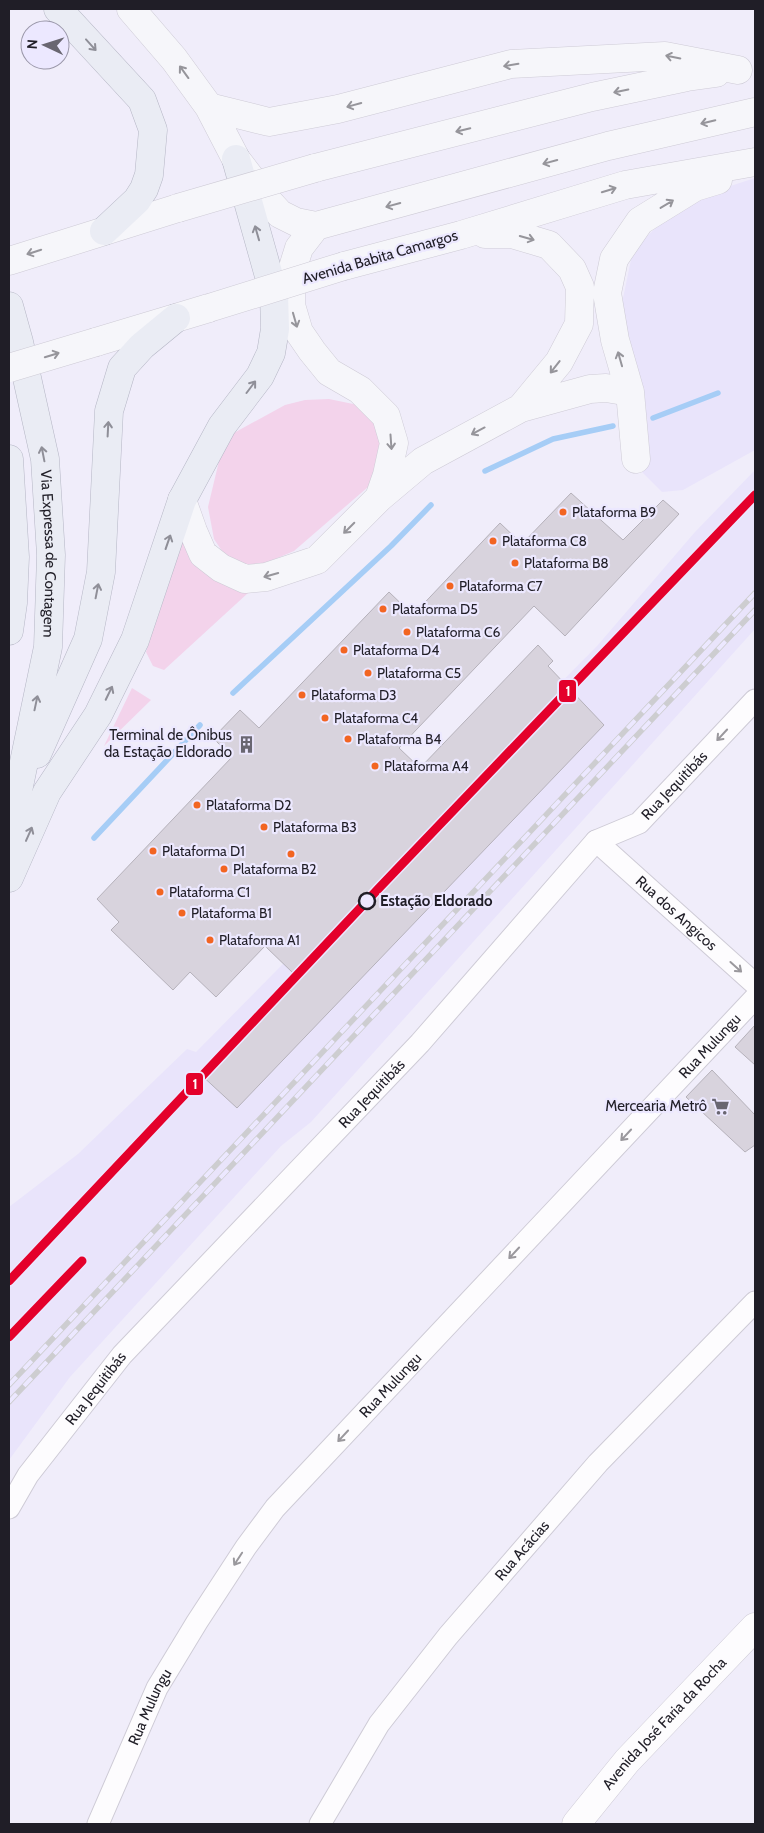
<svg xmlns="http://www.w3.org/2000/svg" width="764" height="1833" font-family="Cabin,sans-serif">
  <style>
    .built { fill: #e9e4fb }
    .green { fill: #f3d3eb }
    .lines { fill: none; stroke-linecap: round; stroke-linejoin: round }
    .stream { stroke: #a6cdf6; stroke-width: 5.5 }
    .building { fill: #d8d3dd; stroke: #b5b1ba }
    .minor-casing { stroke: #cecbd6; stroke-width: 23 }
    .tertiary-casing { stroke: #cecbd6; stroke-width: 29 }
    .secondary-casing { stroke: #cecbd6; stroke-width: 29 }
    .trunk-casing { stroke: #b5b6c5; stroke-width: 29 }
    .minor { stroke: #fdfcfe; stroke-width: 21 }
    .tertiary { stroke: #fdfcfe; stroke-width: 28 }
    .secondary { stroke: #f6f6fa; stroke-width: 28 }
    .trunk { stroke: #eaecf4; stroke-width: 28 }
    .rail-casing { stroke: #cdcdd0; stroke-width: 5.5 }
    .rail { stroke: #ece8ff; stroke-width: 4; stroke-dasharray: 11; stroke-linecap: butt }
    .secondary-bridge-casing { stroke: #cecbd6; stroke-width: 29; stroke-linecap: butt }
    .secondary-bridge { stroke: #f6f6fa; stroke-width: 28 }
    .metro-1-casing { stroke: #ece8ff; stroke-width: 12 }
    .metro-1 { stroke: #e4002b; stroke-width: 9 }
    .oneway { stroke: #8f8f98 }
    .oneway2 { stroke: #96959b }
    .oneway3 { stroke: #9a989d }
    .bus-dot { fill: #f26522; stroke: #ece8ff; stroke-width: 2 }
    .stop-dot { fill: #ece8ff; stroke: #201e27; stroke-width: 2.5 }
    .labels { text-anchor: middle; stroke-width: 4.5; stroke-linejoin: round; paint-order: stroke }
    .bus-label { font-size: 14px; fill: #201e27; stroke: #ece8ff; text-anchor: start }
    .street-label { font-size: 15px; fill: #201e27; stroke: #ece8ff }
    .poi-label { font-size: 15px; fill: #201e27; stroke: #ece8ff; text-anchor: end }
    .stop-label { font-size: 15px; font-weight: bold; fill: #201e27; stroke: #ece8ff; text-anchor: start }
    .line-badge { stroke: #ece8ff; stroke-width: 2 }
    .badge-label { font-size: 14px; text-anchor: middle; font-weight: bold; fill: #fff }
  </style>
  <rect width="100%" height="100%" fill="#f0edfa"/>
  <path class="built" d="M755 178V450L683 490 662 492 641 471 621 308 633 250 673 211 709 193Z
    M755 470V629L311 1122 281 1146 70 1377 9 1460V1207L78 1154 187 1049 196 1052 597 646 695 532Z"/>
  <path class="green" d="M329 399 358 405 375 422 382 445 377 469 368 487 294 551 249 570 230 563 214 539 208 507 219 461 232 434 285 405 305 400Z
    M181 536 217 580 248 593 164 670 153 666 146 652Z
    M132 688 151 700 104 746Z"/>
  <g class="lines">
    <path class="stream" d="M653 418 718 393
      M485 471 553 439 613 426
      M233 693 391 546 431 505
      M94 838 200 725"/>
  </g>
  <path class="building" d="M571 493 623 540 663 500 679 514 565 636 534 606 399 748 420 768 538 645 553 661 548 666 604 725 237 1108 199 1073 293 973 265 946 216 997 190 972 173 990 111 930 119 922 97 899 232 757 213 738 240 710 259 728 389 592 413 615 500 523 522 544Z
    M755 1025V1065L735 1047Z
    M712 1070 755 1115V1145L745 1152 686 1097Z"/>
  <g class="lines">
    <defs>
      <g id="minor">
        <path id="s1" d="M596 841 755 984"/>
        <path id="s2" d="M9 1508 28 1475 122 1355 420 1043 596 841 639 823 755 700"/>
        <path id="s3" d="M98 1824 157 1688 197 1622 246 1547 275 1508 755 998"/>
        <path id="s4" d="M320 1824 379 1724 448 1636 598 1463 755 1302"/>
      </g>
      <g id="tertiary">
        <path id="s5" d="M576 1824 627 1761 755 1627"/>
      </g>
      <path id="secondary" d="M131 9 174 59 209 107 236 159 269 202 280 214 296 222 316 226 608 146 755 112
        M209 107 269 122 338 109 511 64 665 56 738 70
        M315 168 592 97 687 77 716 73
        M316 226 299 248 291 274V305L299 332 312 351 329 372 360 390 386 416 394 443 387 475 379 498
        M485 234H512L549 245 572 269 580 287 579 324 559 362 521 408
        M9 261 178 208
        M344 266 461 235 625 185 755 162
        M96 342 209 308
        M636 459 630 392 615 340 607 293 614 259 640 221 695 187 718 180
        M182 500 193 531 203 554 221 568 245 579 266 577 317 560 379 498 423 461 521 408 590 389 606 388 630 392"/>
      <g id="trunk">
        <path d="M58 9 142 100 153 130 149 175 144 189 137 200 104 231"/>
        <path id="s6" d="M9 306 19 342 45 459 51 555 48 647 9 834"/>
        <path d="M9 459 15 557 13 603 9 631"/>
        <path d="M37 754 88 639 101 572 109 411 122 368 142 346 176 318"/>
        <path d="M9 878 47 792 98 715 135 640 182 500 222 426 260 376 271 353 275 329 274 294 236 159"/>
      </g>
    </defs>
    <use href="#minor" class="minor-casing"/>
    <use href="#tertiary" class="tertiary-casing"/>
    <use href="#secondary" class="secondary-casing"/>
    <use href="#trunk" class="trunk-casing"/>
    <use href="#minor" class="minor"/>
    <use href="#tertiary" class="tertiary"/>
    <use href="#secondary" class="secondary"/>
    <use href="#trunk" class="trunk"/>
    <defs>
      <path id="rail" d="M9 1385 755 593
        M9 1402 755 610"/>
    </defs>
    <use href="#rail" class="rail-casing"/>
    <use href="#rail" class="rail"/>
    <defs>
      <path id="secondary-bridge" d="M178 208 315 168
        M209 308 344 266
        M9 368 96 342"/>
    </defs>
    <use href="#secondary-bridge" class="secondary-bridge-casing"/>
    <use href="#secondary-bridge" class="secondary-bridge"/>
    <defs>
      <path id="metro-1" d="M9 1281 380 887 755 495
        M9 1337 82 1261"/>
    </defs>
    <use href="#metro-1" class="metro-1-casing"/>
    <use href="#metro-1" class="metro-1"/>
  </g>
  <defs><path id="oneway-shaft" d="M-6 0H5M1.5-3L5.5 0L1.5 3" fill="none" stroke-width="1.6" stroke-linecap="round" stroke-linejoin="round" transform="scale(1.25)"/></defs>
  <g class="oneway">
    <use href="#oneway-shaft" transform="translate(91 45) rotate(48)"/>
    <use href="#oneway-shaft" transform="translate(257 233) rotate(-106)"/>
    <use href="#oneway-shaft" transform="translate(251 387) rotate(-53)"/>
    <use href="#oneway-shaft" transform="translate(108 429) rotate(-87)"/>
    <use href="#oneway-shaft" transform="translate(43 454) rotate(-101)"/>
    <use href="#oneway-shaft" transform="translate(168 542) rotate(-71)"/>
    <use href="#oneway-shaft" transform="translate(97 591) rotate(-79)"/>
    <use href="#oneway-shaft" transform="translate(109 693) rotate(-64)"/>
    <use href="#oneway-shaft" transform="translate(36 703) rotate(-78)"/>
    <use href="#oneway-shaft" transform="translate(29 834) rotate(-66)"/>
  </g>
  <g class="oneway2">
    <use href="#oneway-shaft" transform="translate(673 57) rotate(-169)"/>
    <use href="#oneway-shaft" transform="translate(511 65) rotate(171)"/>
    <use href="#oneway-shaft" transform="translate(184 72) rotate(-126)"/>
    <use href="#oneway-shaft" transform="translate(621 91) rotate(168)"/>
    <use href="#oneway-shaft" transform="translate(354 105) rotate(165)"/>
    <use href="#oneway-shaft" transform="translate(708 122) rotate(167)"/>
    <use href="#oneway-shaft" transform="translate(463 130) rotate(166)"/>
    <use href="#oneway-shaft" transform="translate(550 162) rotate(165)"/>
    <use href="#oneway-shaft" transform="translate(609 190) rotate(-17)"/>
    <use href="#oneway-shaft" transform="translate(667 204) rotate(-31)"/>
    <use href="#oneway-shaft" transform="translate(393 205) rotate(165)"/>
    <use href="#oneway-shaft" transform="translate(527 238) rotate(16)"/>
    <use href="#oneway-shaft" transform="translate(34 252) rotate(162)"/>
    <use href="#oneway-shaft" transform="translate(295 320) rotate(74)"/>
    <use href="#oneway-shaft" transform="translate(52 355) rotate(-17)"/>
    <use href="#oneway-shaft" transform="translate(620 359) rotate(-106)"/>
    <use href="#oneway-shaft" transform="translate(555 367) rotate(128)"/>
    <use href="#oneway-shaft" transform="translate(478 431) rotate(152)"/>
    <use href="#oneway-shaft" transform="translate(391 442) rotate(86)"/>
    <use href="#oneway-shaft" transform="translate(349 528) rotate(135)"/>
    <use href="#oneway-shaft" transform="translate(271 575) rotate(164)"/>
  </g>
  <g class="oneway3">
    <use href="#oneway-shaft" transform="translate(722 735) rotate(133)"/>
    <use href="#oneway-shaft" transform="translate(736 967) rotate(42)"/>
    <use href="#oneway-shaft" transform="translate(626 1135) rotate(133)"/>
    <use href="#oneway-shaft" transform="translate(514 1253) rotate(133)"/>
    <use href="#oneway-shaft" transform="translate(343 1436) rotate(133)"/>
    <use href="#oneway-shaft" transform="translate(238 1559) rotate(123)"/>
  </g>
  <defs>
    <symbol id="building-bare" viewBox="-9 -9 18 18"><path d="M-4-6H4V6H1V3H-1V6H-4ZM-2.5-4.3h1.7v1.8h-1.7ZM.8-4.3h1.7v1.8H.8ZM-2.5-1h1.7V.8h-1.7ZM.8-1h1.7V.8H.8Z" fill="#696671" stroke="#ece8ff" stroke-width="2.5" paint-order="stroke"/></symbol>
    <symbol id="supermarket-bare" viewBox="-9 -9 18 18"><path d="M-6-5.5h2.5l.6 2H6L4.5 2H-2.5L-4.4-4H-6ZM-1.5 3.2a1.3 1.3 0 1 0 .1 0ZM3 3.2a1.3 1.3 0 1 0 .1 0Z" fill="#696671" stroke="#ece8ff" stroke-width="2.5" paint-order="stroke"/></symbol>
  </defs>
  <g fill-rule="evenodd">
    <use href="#building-bare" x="234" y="732" width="25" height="25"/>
    <use href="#supermarket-bare" x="708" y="1094" width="25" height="25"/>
  </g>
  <g class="bus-dot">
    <circle cx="563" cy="512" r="4.5"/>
    <circle cx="493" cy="541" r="4.5"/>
    <circle cx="515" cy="563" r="4.5"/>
    <circle cx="450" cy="586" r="4.5"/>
    <circle cx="383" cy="609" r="4.5"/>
    <circle cx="407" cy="632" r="4.5"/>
    <circle cx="344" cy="650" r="4.5"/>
    <circle cx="368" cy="673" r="4.5"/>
    <circle cx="302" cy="695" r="4.5"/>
    <circle cx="325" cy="718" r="4.5"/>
    <circle cx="348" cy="739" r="4.5"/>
    <circle cx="375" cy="766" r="4.5"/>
    <circle cx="197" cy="805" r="4.5"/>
    <circle cx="264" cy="827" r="4.5"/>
    <circle cx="153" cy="851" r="4.5"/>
    <circle cx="291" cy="854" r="4.5"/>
    <circle cx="224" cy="869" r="4.5"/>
    <circle cx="160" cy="892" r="4.5"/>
    <circle cx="182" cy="913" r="4.5"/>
    <circle cx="210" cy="940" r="4.5"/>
  </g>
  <circle class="stop-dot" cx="367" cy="901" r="8"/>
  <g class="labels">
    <g class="bus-label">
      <text x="572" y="517">Plataforma B9</text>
      <text x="502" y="546">Plataforma C8</text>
      <text x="524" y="568">Plataforma B8</text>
      <text x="459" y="591">Plataforma C7</text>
      <text x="392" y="614">Plataforma D5</text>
      <text x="416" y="637">Plataforma C6</text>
      <text x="353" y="655">Plataforma D4</text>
      <text x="377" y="678">Plataforma C5</text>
      <text x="311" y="700">Plataforma D3</text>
      <text x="334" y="723">Plataforma C4</text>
      <text x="357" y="744">Plataforma B4</text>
      <text x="384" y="771">Plataforma A4</text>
      <text x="206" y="810">Plataforma D2</text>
      <text x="273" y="832">Plataforma B3</text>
      <text x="162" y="856">Plataforma D1</text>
      <text x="233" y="874">Plataforma B2</text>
      <text x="169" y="897">Plataforma C1</text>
      <text x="191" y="918">Plataforma B1</text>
      <text x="219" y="945">Plataforma A1</text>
    </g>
    <g class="street-label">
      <text transform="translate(380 257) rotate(-16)" y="5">Avenida Babita Camargos</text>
      <text dy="5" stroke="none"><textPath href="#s6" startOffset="252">Via Expressa de Contagem</textPath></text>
      <text dy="5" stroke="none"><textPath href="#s2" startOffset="988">Rua Jequitibás</textPath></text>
      <text dy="5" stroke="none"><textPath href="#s1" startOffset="108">Rua dos Angicos</textPath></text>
      <text dy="5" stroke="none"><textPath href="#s3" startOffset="998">Rua Mulungu</textPath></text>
      <text dy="5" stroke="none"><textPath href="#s2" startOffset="552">Rua Jequitibás</textPath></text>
      <text dy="5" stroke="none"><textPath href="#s3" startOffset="532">Rua Mulungu</textPath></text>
      <text dy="5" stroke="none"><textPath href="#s2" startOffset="148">Rua Jequitibás</textPath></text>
      <text dy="5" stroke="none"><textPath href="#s4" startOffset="341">Rua Acácias</textPath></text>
      <text dy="5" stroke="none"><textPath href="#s3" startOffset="128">Rua Mulungu</textPath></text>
      <text dy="5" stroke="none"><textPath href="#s5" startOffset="134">Avenida José Faria da Rocha</textPath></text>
    </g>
    <g class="poi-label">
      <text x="232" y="740">Terminal de Ônibus<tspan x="232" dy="17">da Estação Eldorado</tspan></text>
      <text x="707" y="1111">Mercearia Metrô</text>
    </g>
    <g class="stop-label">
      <text x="380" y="906">Estação Eldorado</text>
    </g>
  </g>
  <g class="line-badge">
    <rect x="558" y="679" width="19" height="24" rx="5" fill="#e4002b"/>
    <rect x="185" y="1072" width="19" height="24" rx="5" fill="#e4002b"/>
  </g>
  <g class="badge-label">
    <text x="568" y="696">1</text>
    <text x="195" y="1089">1</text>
  </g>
  <rect width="764" height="1833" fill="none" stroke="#201e27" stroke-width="20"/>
  <g transform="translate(45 45) rotate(274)"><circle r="24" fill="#ece8ff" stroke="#9a97a9"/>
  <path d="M0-4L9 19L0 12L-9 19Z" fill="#696671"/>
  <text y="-8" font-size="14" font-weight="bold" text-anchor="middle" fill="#201e27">N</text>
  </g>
</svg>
